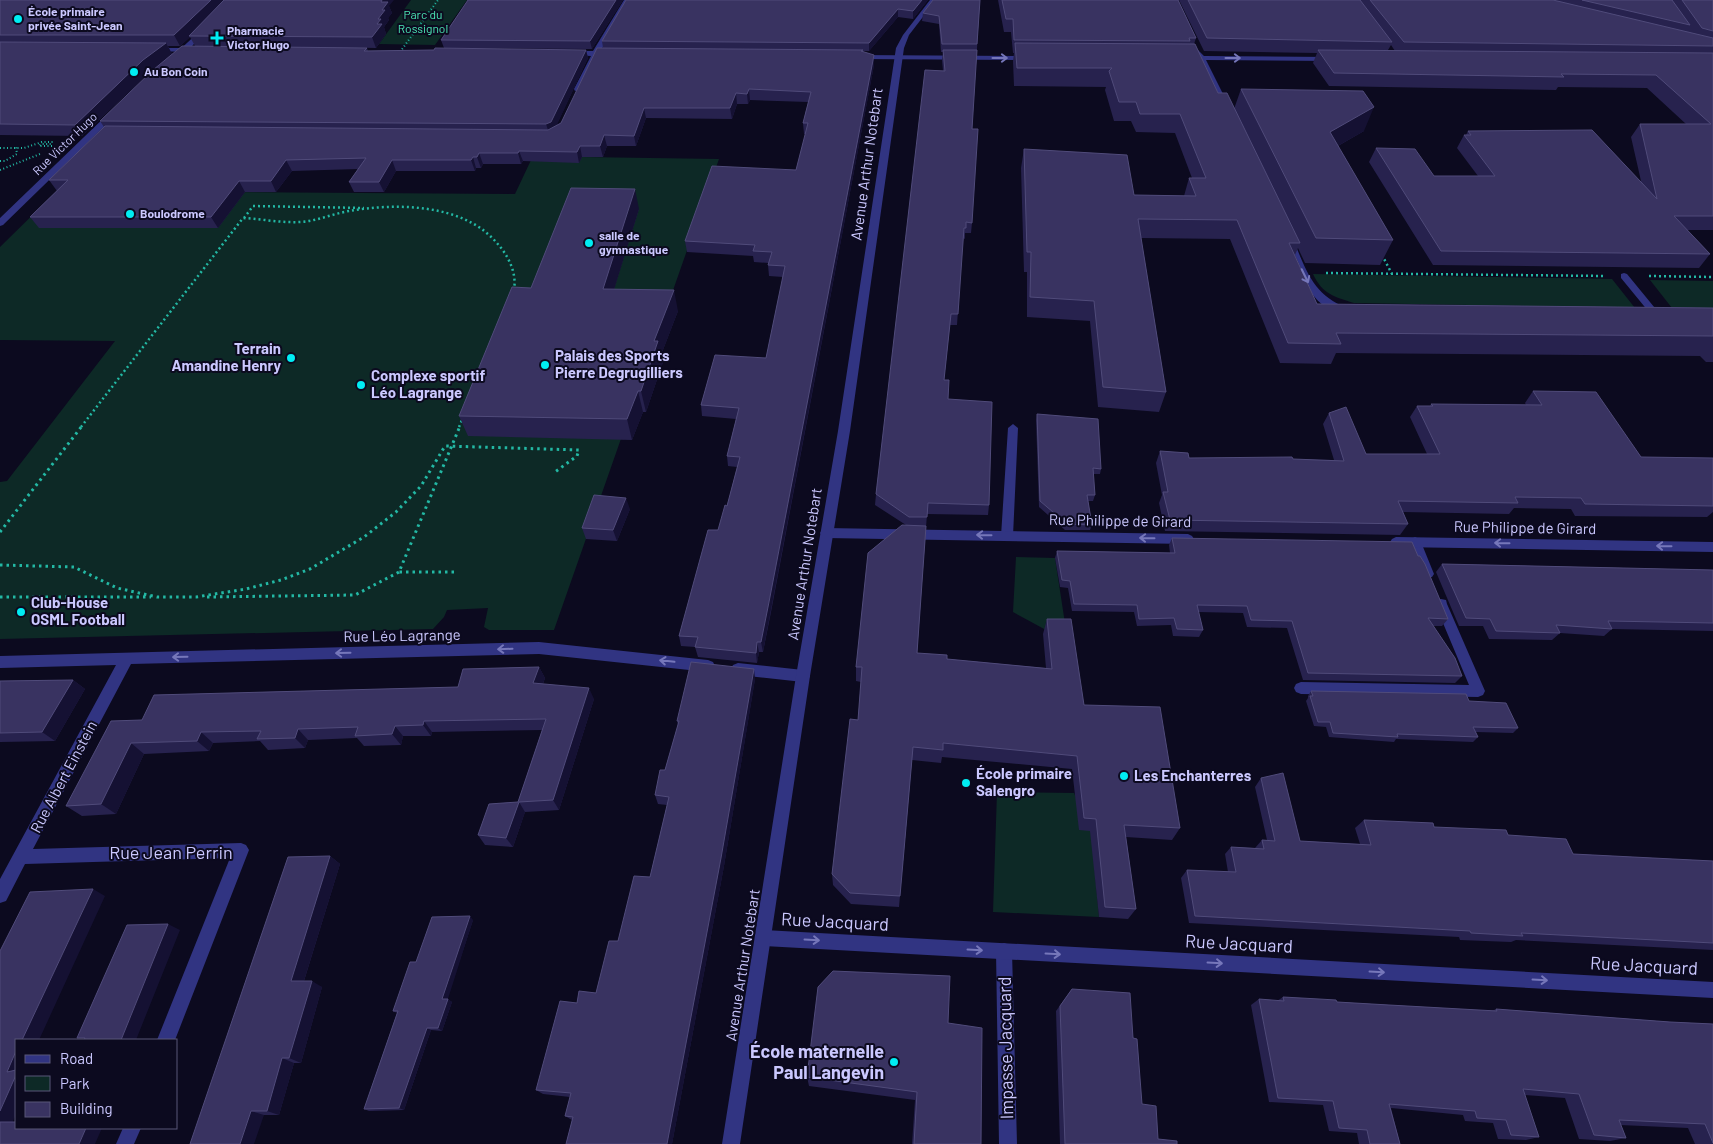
<svg xmlns="http://www.w3.org/2000/svg" width="1713" height="1144" font-family="Barlow,sans-serif">
  <style>
    .green { fill: #0d2926 }
    .lines { fill: none; stroke-linecap: round; stroke-linejoin: round }
    .path-far2 { stroke: #23b8a4; stroke-width: 2; stroke-dasharray: 1 2.5; stroke-linecap: butt }
    .path-far1 { stroke: #23b8a4; stroke-width: 2.5; stroke-dasharray: 2 3; stroke-linecap: butt }
    .path { stroke: #23b8a4; stroke-width: 3; stroke-dasharray: 2.5 4; stroke-linecap: butt }
    .service { fill: #313482; fill-rule: evenodd }
    .minor { fill: #313482; fill-rule: evenodd }
    .tertiary { fill: #313482; fill-rule: evenodd }
    .wall { fill: #27224e; fill-rule: evenodd }
    .shaded-wall { fill: #151133 }
    .building { fill: #393361; stroke: #504b7a }
    .oneway { stroke: #7677ba }
    .poi-dot { fill: #00edf3; stroke: #0c0a1f; stroke-width: 2 }
    .labels { text-anchor: middle; stroke-width: 4; stroke-linejoin: round; paint-order: stroke }
    .far-poi-label { font-size: 12px; font-weight: bold; fill: #cbc8ff; stroke: #0c0a1f; text-anchor: start }
    .far-park-label { font-size: 12px; fill: #4ce8b5; stroke: #0c0a1f }
    .far-street-label { font-size: 12px; fill: #cbc8ff; stroke: #0c0a1f }
    .street-label { font-size: 15px; fill: #cbc8ff; stroke: #0c0a1f }
    .poi-label { font-size: 15px; font-weight: bold; fill: #cbc8ff; stroke: #0c0a1f; text-anchor: start }
    .near-street-label { font-size: 18px; fill: #cbc8ff; stroke: #0c0a1f }
    .near-poi-label { font-size: 18px; font-weight: bold; fill: #cbc8ff; stroke: #0c0a1f; text-anchor: end }
  </style>
  <rect width="100%" height="100%" fill="#0c0a1f"/>
  <path class="green" d="M411 0H467L435 45 379 44Z
    M582 157 719 159 554 630H489L484 627 488 608 447 610 444 617 433 629 0 639V482L7 481 115 341 0 340V247L57 191 515 194 532 158Z
    M1313 274 1612 279 1635 308 1354 303C1335 297 1322 294 1313 274Z
    M1650 280 1713 281V309L1672 308Z
    M1016 557 1055 558 1066 630H1046L1013 612Z
    M997 792 1074 793 1091 831 1099 917 993 912Z"/>
  <g class="lines">
    <path class="path-far2" d="M400 52 438 0
      M52 146H39L41 144H53
      M0 148H24L42 142H55
      M0 161H5L17 154 16 147
      M0 170 40 154"/>
    <path class="path-far1" d="M244 218 253 206 364 208
      M1382 255 1392 274
      M1326 273 1605 276
      M1649 276 1713 277
      M81 427 243 218C262 219 281 223 300 222 317 221 332 214 349 211 395 203 462 203 496 242 508 255 517 272 514 290
      M459 427 462 420"/>
    <path class="path" d="M0 532 82 426
      M0 565 74 567 117 588 157 597H196L246 589 281 580 310 569 364 537 396 512 421 486 445 446 579 450 577 456 555 472
      M454 572H399L460 426
      M0 597H151
      M207 597 355 595 399 572"/>
    <path class="service" d="M1624 273 1627 274 1659 313V317H1653L1621 278V274Z
      M1013 424 1018 428 1013 536 1011 539H1003L1001 536 1008 428Z
      M1415 537 1419 539 1421 542 1434 574 1432 577H1424L1422 574 1409 542 1411 539Z
      M1441 599 1446 600 1447 604 1485 691 1483 695 1478 697 1301 694 1296 692 1294 688 1296 684 1301 682 1469 685 1435 604 1436 600Z
      M1004 943 1010 945 1012 951 1017 1144H999L996 951 998 945Z"/>
    <path class="minor" d="M624 0H630L600 52H611L615 54 611 56H598L582 89 575 91 574 89 591 56 571 55 567 53 571 51H593Z
      M153 48H193L197 50 193 52 151 51V49Z
      M1198 50 1204 56 1331 57 1335 59 1331 61 1206 60 1230 108 1226 110 1222 108 1199 60H1186L1182 58 1186 56H1196L1194 52Z
      M855 55 1031 56 1035 58 1031 60 858 59H855Z
      M1288 236 1293 239C1306 270 1313 295 1347 308V312C1315 319 1293 261 1283 239Z
      M826 528 1188 534 1192 536 1194 539 1192 542 1188 544 826 538 822 536 820 533 822 530Z
      M1396 537 1713 542V552L1396 547 1392 545 1390 542 1392 539Z
      M539 642 708 660 713 662 715 666 713 670 708 672 539 654 131 664 33 849 241 843 246 845 249 850 175 1040H157L230 858 25 864 6 901 0 903V879L116 665 0 668V656Z
      M738 663 803 670 808 672 810 676 808 680 803 682 738 675 733 673 731 669 733 665Z
      M764 930 1713 982V998L764 946 758 944 756 938 758 932Z
      M123 1128H141L134 1144H116Z"/>
    <path class="tertiary" d="M930 0H936L909 35 904 48 850 431 810 676 740 1144H722L796 676 838 431 896 48 903 35Z
      M202 29 207 30 179 60H173V56Z
      M111 111 118 113 3 225 0 226V218Z"/>
  </g>
  <path class="wall" d="M0 0 389 6 392 13 388 18 389 20 384 27 386 34 376 48 325 47 367 48 368 51 586 50 588 58 556 126 561 123 603 48 602 41 928 0 913 19 898 17 869 51H863L874 65 771 612 763 652H759L757 663 698 657 695 647 681 646 679 636 727 506 737 467 728 466 727 456 736 419 702 416 701 405 766 358 783 277 769 276 768 265 769 263 754 262 753 256 687 252 685 241 796 170 806 134H804L803 123 808 102 750 100 748 104H737L732 119 646 118 636 146H607L603 157H582L579 163 523 161 521 164H483L481 168H476L475 171H396L384 192H354L349 182 358 169 292 171 276 192H245L218 228H39L30 217 57 191 49 180 104 127 100 121 195 46 190 37 180 46H168L172 54 150 72 82 136 0 135Z
    M468 0H623L592 49 444 48 441 40Z
    M980 0 972 129V223L971 233H965V239L963 238 957 325H950L944 380 948 399 989 505 988 515 927 514 917 653 947 659 1046 668 1043 634 1047 619 1084 705 1180 828 1172 840 1126 837 1136 909 1128 919 1099 917 1090 831 1079 830 1072 769 942 757 941 763 912 760 899 907 851 904 833 885 832 874 858 720 861 682 856 681V667L906 525 875 505 876 494 943 71 942 60 943 52H941L939 24 922 21 923 13Z
    M998 0H1178L1196 38 1194 44 1218 93 1234 109 1241 89 1364 131 1338 146 1393 240 1380 265 1305 263 1298 248 1295 255 1317 304 1713 308V362H1706L1700 356 1336 353 1331 364 1280 363 1230 239 1141 238 1166 392 1159 412 1098 407 1090 321 1027 317V272H1024L1021 168 1024 149 1134 195 1184 196 1189 178H1192L1175 133 1136 132 1131 121H1114L1105 90 1106 87 1014 86 1013 61 1014 53H1013L1011 32H1004Z
    M1179 0H1713V230H1687L1710 254 1699 268 1433 265 1369 162 1376 148 1434 176H1478L1457 148 1464 135H1466L1468 131 1641 181 1631 137 1640 124H1686L1647 88 1558 87 1556 90 1329 86 1313 63 1317 53 1204 51ZM1391 45 1395 51 1388 50Z
    M639 209 614 289 678 311 661 355 663 362 646 412H643L632 440 468 436 459 416 531 288Z
    M1533 391 1641 457 1713 458V512L1707 517 1575 516 1571 509 1514 508 1509 514 1403 512 1408 524 1400 535 1165 531 1159 503 1162 495 1156 463 1160 451 1189 458 1334 460 1323 424 1329 413 1366 454H1427L1410 417 1417 406H1430L1431 404 1526 405 1525 403Z
    M1037 414 1101 469 1100 474H1093L1095 495 1093 501H1088L1092 525 1090 530H1065L1039 507 1036 420Z
    M630 509 617 541 586 539 582 528Z
    M1172 538 1448 619 1442 626H1433L1462 676 1455 683 1303 680 1287 628 1247 627 1243 613 1198 612 1203 630 1199 637 1173 636 1171 625 1137 626 1134 612 1072 611 1068 588 1060 587 1055 558 1057 551 1170 553 1169 545Z
    M1442 564 1713 570V631L1612 629 1604 636 1560 633 1552 640 1489 639 1483 626H1459L1436 572Z
    M539 667 545 678 543 684 594 699 559 810 525 812 513 847 485 845 478 835 518 802 542 730 432 732 431 736H403L401 745 364 746 357 738 308 740 305 748 268 750 260 741 213 743 209 751 144 754 116 814 82 816 66 806 142 720 458 687Z
    M755 679 724 866 672 1144H566L572 1120 565 1116 570 1097 543 1094 536 1090 577 1003 596 993 618 941 650 877 667 805 658 804 655 795 665 770 678 725 677 721Z
    M73 680 85 689 55 741 0 742V681Z
    M1311 691 1469 701 1518 728 1513 733 1476 732 1478 737 1473 742 1396 739 1394 742 1329 737 1326 727 1314 726 1306 701 1308 698V696Z
    M1261 778 1300 841 1360 844 1355 828 1364 820 1508 835 1573 854 1713 861V950L1516 940 1511 942 1460 940 1459 937 1189 923 1181 878 1187 870 1228 872 1225 854 1231 847 1255 848 1262 840H1267L1255 787Z
    M330 856 340 864 304 981 322 987 301 1063H294L279 1115H264L190 1144Z
    M473 920 447 999 452 1002 442 1031 431 1030 404 1110 369 1111 364 1109 397 1013 393 1011 416 962Z
    M1072 989 1133 1038 1142 1104 1158 1139 1177 1144H1060L1056 1011Z
    M1283 997 1337 1002 1389 1005 1492 1011 1496 1009 1670 1022 1713 1024V1144H1695L1688 1128 1620 1125 1626 1138 1610 1141 1579 1139 1565 1098 1525 1095 1539 1137 1526 1140 1498 1139 1493 1123 1465 1121 1463 1115 1391 1108 1400 1144H1359L1357 1133 1329 1131 1323 1105 1269 1102 1251 1005 1259 999 1277 1001Z
    M948 1023 981 1144H912L915 1100 809 1086 807 1077Z"/>
  <path class="shaded-wall" d="M211 0H227L189 36 190 37 180 46 174 35Z
    M382 0H394L389 6 392 13 388 18 389 20 384 27 386 34 376 48 372 37 377 24 381 2Z
    M616 0H623L592 49 590 41Z
    M922 0H928L913 19V11Z
    M898 9V17L869 51V43Z
    M166 43 172 54 150 72 82 136 75 125 143 60Z
    M586 50 588 58 554 131 549 133 546 124Z
    M874 55V65L763 652 761 642Z
    M749 89 750 100 748 104 747 94Z
    M736 93 737 104 732 119 730 108Z
    M1374 107 1364 131 1320 156 1330 132Z
    M644 108 646 118 636 146 634 136Z
    M604 135 607 146 603 157 600 146Z
    M580 146 582 157 579 163 577 152Z
    M519 151 523 161 521 164 518 153Z
    M479 153 483 164 481 168 477 157Z
    M473 157 476 168 475 171 471 160Z
    M286 160 292 171 276 192 271 181Z
    M392 160 396 171 384 192 379 182Z
    M239 181 245 192 218 228 211 217Z
    M635 189 639 209 608 309 603 289Z
    M674 290 678 311 661 355 663 362 646 412 641 391 654 341Z
    M638 391 643 412 632 440 627 419Z
    M626 498 630 509 617 541 613 530Z
    M757 642 759 652 757 663 756 653Z
    M539 667 545 678 539 694 533 683Z
    M754 669 755 679 724 866 672 1144H667Z
    M73 680 85 689 55 741 42 732Z
    M589 688 594 699 559 810 553 800Z
    M424 721 432 732 431 736 423 725Z
    M395 726 403 736 401 745 392 734Z
    M298 729 308 740 305 748 295 738Z
    M201 732 213 743 209 751 197 741Z
    M131 743 144 754 116 814 101 804Z
    M519 802 525 812 513 847 506 838Z
    M330 856 340 864 302 987 291 981Z
    M93 889 105 896 39 1040H22Z
    M470 916 473 920 447 1002 442 999Z
    M168 924 180 930 136 1040H121Z
    M312 981 322 987 301 1063 289 1058Z
    M448 999 452 1002 442 1031 438 1028Z
    M427 1028 431 1030 404 1110 399 1108Z
    M16 1051V1074L7 1072Z
    M282 1058 294 1063 279 1115 267 1111Z
    M16 1075V1114L11 1126 0 1123V1111Z
    M251 1111 264 1115 254 1144H240Z
    M86 1128H102L95 1144H79Z"/>
  <path class="building" d="M0 0H211L174 35H0Z
    M224 0H382L381 2H388L382 10H385L378 19H381L377 24H382L372 37 189 36Z
    M468 0H616L590 41 441 40Z
    M626 0H922L913 11 898 9 869 43 602 41Z
    M933 0H980L977 44H942L939 16 923 13Z
    M1002 0H1178L1196 38H1189L1190 41 1014 40 1013 19H1006Z
    M1188 0H1360L1392 42 1207 38Z
    M1370 0H1553L1713 38V46L1404 42Z
    M1582 0H1672L1690 25Z
    M1682 0H1713V31L1702 28Z
    M0 42 166 43 143 60 75 125 0 124Z
    M1015 43 1195 44 1218 93H1227L1300 243H1289L1317 304 1713 308V336L1336 333 1341 344 1288 343 1237 220 1138 219 1166 392 1103 387 1094 301 1030 297 1031 252H1027L1024 149 1127 155 1134 195 1196 196 1189 178H1206L1180 114H1140L1136 102H1119L1109 71 1112 68H1017Z
    M182 46 367 48 364 51 434 50 435 48 586 50 551 122 546 124 100 121 153 70Z
    M597 48 863 50 861 51 874 55 769 602 761 642H757L756 653 695 647 698 637 679 636 708 530H718L725 505 727 506 740 457 727 456 739 408 701 405 715 355 766 358 785 266 768 265 772 252 753 251 755 245 685 241 712 166 796 170 808 123H803L811 92 749 89 747 94 736 93 730 108H644L634 136 604 135 600 146H580L577 152 519 151 518 153H479L477 157H473L471 160H392L379 182H349L366 158 286 160 271 181H239L211 217H30L68 180H49L105 126 548 130 561 123Z
    M943 50H977L972 129H978L972 223 966 222V228H964L958 314H951L944 380H949L948 399 992 402 989 505 928 503 927 517H909L876 494 925 70 945 71Z
    M1318 50 1713 53V216H1674L1710 254 1441 251 1376 148 1415 149 1434 176H1495L1464 135H1471L1468 131 1592 130 1657 199 1640 124H1711L1656 75 1561 74 1564 77 1334 73Z
    M1241 89 1363 91 1374 107 1330 132 1393 240 1316 238Z
    M571 188 635 189 603 289 674 290 654 341H658L641 391H638L627 419 459 416 512 287 531 288Z
    M1533 391 1596 392 1641 457 1713 458V506L1585 504 1581 498 1515 497 1518 503 1398 501 1408 524 1170 520 1163 492H1168L1160 451 1188 453 1189 458 1292 457 1293 459 1344 461 1329 413 1346 407 1366 454H1440L1417 406H1433L1431 404 1542 405Z
    M1037 414 1098 419 1101 469 1093 468 1095 495H1087L1092 525 1067 524 1040 501Z
    M594 495 626 498 613 530 582 528Z
    M902 525 926 526 917 653 947 655V659L1052 669 1047 619H1071L1084 705 1160 707 1180 828 1124 825 1136 909 1105 907 1096 819 1084 818 1077 756 943 743V750L913 747 900 896 850 893 832 874 850 719 858 720 862 667H856L868 553Z
    M1172 538 1412 542 1418 556H1420L1425 564 1448 619 1428 618 1455 658 1462 676 1308 673 1292 621 1251 620 1247 606 1197 605 1203 630 1177 629 1174 618 1139 619 1137 605 1074 604 1070 581 1062 580 1057 551 1175 553Z
    M1442 564 1713 570V623L1608 621 1612 629 1556 625 1560 633 1496 631 1490 619 1466 618Z
    M691 662 754 669 721 858 667 1144H566L573 1117 565 1116 571 1093 536 1090 560 1001 577 1003 579 991 596 993 609 941H618L634 876 650 877 669 797 655 795 660 770H665L679 721H677Z
    M539 667 533 683 589 688 553 800 519 802 506 838 478 835 489 804 518 802 546 719 424 721 423 725 395 726 392 734 355 736 358 727 298 729 295 738 257 739 261 731 201 732 197 741 131 743 101 804 66 806 111 721 142 720 154 695 458 687 463 669Z
    M73 680 42 732 0 733V681Z
    M1311 691 1466 694 1469 701 1506 703 1518 728 1473 727 1478 737 1397 734 1398 737 1333 733 1330 722H1318L1310 696H1313Z
    M1283 773 1300 841 1371 845 1364 820 1433 823 1434 827 1506 830 1508 835 1566 839 1573 854 1713 861V943L1521 933 1523 936 1471 933 1470 931 1195 916 1187 870 1236 872 1231 847 1264 849 1262 840 1275 841 1261 778Z
    M330 856 291 981H312L289 1058H282L267 1111H251L240 1144H190L288 857Z
    M93 889 22 1040H16V1051L7 1072 16 1070V1075L0 1111V951L30 892Z
    M470 916 442 999H448L438 1028H427L399 1108 364 1109 398 1011H393L410 962H416L432 917Z
    M168 924 121 1040H84L85 1038H77L127 925Z
    M833 971 950 976 948 1023 982 1028 981 1144H914L917 1092 807 1077 818 987Z
    M1072 989 1130 993 1133 1038 1137 1039 1142 1104 1156 1106 1158 1139 1177 1141V1144H1065L1060 1006Z
    M1283 997 1319 999 1336 1000 1337 1002 1389 1005 1497 1011 1496 1009 1670 1022 1713 1024V1143L1705 1124 1619 1120 1626 1138 1594 1135 1579 1094 1523 1089 1539 1137 1511 1135 1506 1120 1477 1118 1475 1111 1389 1104 1400 1144H1370L1367 1130 1339 1128 1333 1101 1278 1098 1259 999 1284 1001Z
    M0 1122H16V1128H86L79 1144H0Z"/>
  <defs><path id="oneway-shaft" d="M-6 0H5M1.5-3L5.5 0L1.5 3" fill="none" stroke-width="1.6" stroke-linecap="round" stroke-linejoin="round" transform="scale(1.25)"/></defs>
  <g class="oneway">
    <use href="#oneway-shaft" transform="translate(1000 58)"/>
    <use href="#oneway-shaft" transform="translate(1233 58)"/>
    <use href="#oneway-shaft" transform="translate(1305 276) rotate(64)"/>
    <use href="#oneway-shaft" transform="translate(984 535) rotate(-179)"/>
    <use href="#oneway-shaft" transform="translate(1147 538) rotate(-179)"/>
    <use href="#oneway-shaft" transform="translate(1502 543) rotate(-179)"/>
    <use href="#oneway-shaft" transform="translate(1664 546) rotate(-179)"/>
    <use href="#oneway-shaft" transform="translate(505 649) rotate(178)"/>
    <use href="#oneway-shaft" transform="translate(343 653) rotate(179)"/>
    <use href="#oneway-shaft" transform="translate(180 657) rotate(179)"/>
    <use href="#oneway-shaft" transform="translate(667 661) rotate(-174)"/>
    <use href="#oneway-shaft" transform="translate(812 940) rotate(3)"/>
    <use href="#oneway-shaft" transform="translate(975 950) rotate(3)"/>
    <use href="#oneway-shaft" transform="translate(1053 954) rotate(3)"/>
    <use href="#oneway-shaft" transform="translate(1215 963) rotate(3)"/>
    <use href="#oneway-shaft" transform="translate(1377 972) rotate(3)"/>
    <use href="#oneway-shaft" transform="translate(1540 980) rotate(3)"/>
  </g>
  <g class="poi-dot">
    <circle cx="18" cy="19" r="5"/>
    <path d="M214.5 30.5h5v5h5v5h-5v5h-5v-5h-5v-5h5z"/>
    <circle cx="134" cy="72" r="5"/>
    <circle cx="130" cy="214" r="5"/>
    <circle cx="589" cy="243" r="5"/>
    <circle cx="291" cy="358" r="5"/>
    <circle cx="545" cy="365" r="5"/>
    <circle cx="361" cy="385" r="5"/>
    <circle cx="21" cy="612" r="5"/>
    <circle cx="1124" cy="776" r="5"/>
    <circle cx="966" cy="783" r="5"/>
    <circle cx="894" cy="1062" r="5"/>
  </g>
  <g class="labels">
    <g class="far-poi-label">
      <text x="28" y="16">École primaire<tspan x="28" dy="14">privée Saint-Jean</tspan></text>
      <text x="227" y="35">Pharmacie<tspan x="227" dy="14">Victor Hugo</tspan></text>
      <text x="144" y="76">Au Bon Coin</text>
      <text x="140" y="218">Boulodrome</text>
      <text x="599" y="240">salle de<tspan x="599" dy="14">gymnastique</tspan></text>
    </g>
    <g class="far-park-label">
      <text x="423" y="19">Parc du<tspan x="423" dy="14">Rossignol</tspan></text>
    </g>
    <g class="far-street-label">
      <text transform="translate(65 144) rotate(-44)" y="4">Rue Victor Hugo</text>
    </g>
    <g class="street-label">
      <text transform="translate(867 164) rotate(-82)" y="5">Avenue Arthur Notebart</text>
      <text transform="translate(1120 521) rotate(1)" y="5">Rue Philippe de Girard</text>
      <text transform="translate(1525 528) rotate(1)" y="5">Rue Philippe de Girard</text>
      <text transform="translate(805 564) rotate(-81)" y="5">Avenue Arthur Notebart</text>
      <text transform="translate(402 636) rotate(-1)" y="5">Rue Léo Lagrange</text>
      <text transform="translate(64 777) rotate(-62)" y="5">Rue Albert Einstein</text>
      <text transform="translate(743 965) rotate(-81)" y="5">Avenue Arthur Notebart</text>
    </g>
    <g class="poi-label">
      <text x="281" y="354" text-anchor="end">Terrain<tspan x="281" dy="17">Amandine Henry</tspan></text>
      <text x="555" y="361">Palais des Sports<tspan x="555" dy="17">Pierre Degrugilliers</tspan></text>
      <text x="371" y="381">Complexe sportif<tspan x="371" dy="17">Léo Lagrange</tspan></text>
      <text x="31" y="608">Club-House<tspan x="31" dy="17">OSML Football</tspan></text>
      <text x="976" y="779">École primaire<tspan x="976" dy="17">Salengro</tspan></text>
      <text x="1134" y="781">Les Enchanterres</text>
    </g>
    <g class="near-street-label">
      <text x="171" y="859">Rue Jean Perrin</text>
      <text transform="translate(835 922) rotate(3)" y="6">Rue Jacquard</text>
      <text transform="translate(1239 944) rotate(3)" y="6">Rue Jacquard</text>
      <text transform="translate(1644 966) rotate(3)" y="6">Rue Jacquard</text>
      <text transform="translate(1006 1048) rotate(-91)" y="6">Impasse Jacquard</text>
    </g>
    <g class="near-poi-label">
      <text x="884" y="1058">École maternelle<tspan x="884" dy="21">Paul Langevin</tspan></text>
    </g>
  </g>
  <rect x="15" y="1039" width="162" height="90" fill="#0c0a1f" stroke="#585679"/>
  <rect x="25" y="1055" width="25" height="8" fill="#313482" stroke="#585679"/>
  <text x="60" y="1064" font-size="15" fill="#cbc8ff">Road</text>
  <rect x="25" y="1076" width="25" height="15" fill="#0d2926" stroke="#585679"/>
  <text x="60" y="1089" font-size="15" fill="#cbc8ff">Park</text>
  <rect x="25" y="1102" width="25" height="15" fill="#393361" stroke="#585679"/>
  <text x="60" y="1114" font-size="15" fill="#cbc8ff">Building</text>
</svg>
